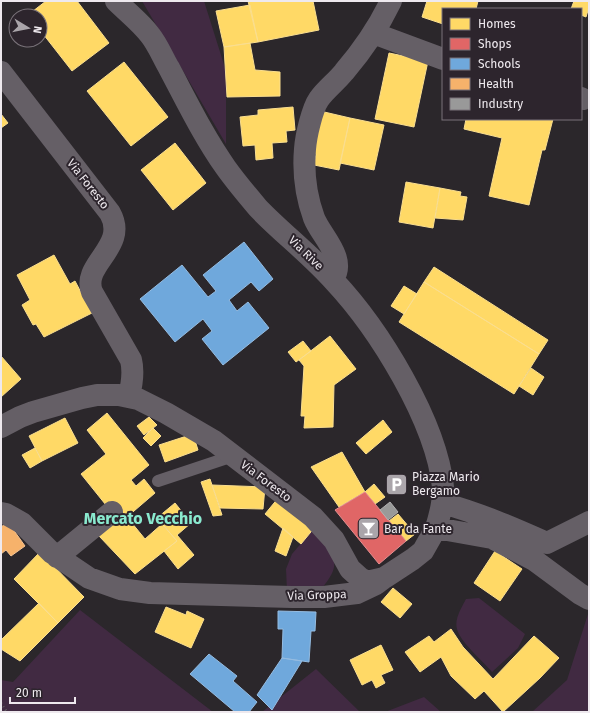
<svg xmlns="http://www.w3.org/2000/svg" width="590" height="713" font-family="'Fira Sans',sans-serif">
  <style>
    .green { fill: #412a42 }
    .homes { fill: #ffd966; stroke: #fade8f }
    .shops { fill: #e06666; stroke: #e48d8f }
    .schools { fill: #6fa8dc; stroke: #95bce1 }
    .health { fill: #f6b26b; stroke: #f4c292 }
    .industry { fill: #999; stroke: #b2b1b2 }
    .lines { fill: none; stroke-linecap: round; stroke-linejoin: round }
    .path { stroke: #625e62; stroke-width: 2.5; stroke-dasharray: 1 3; stroke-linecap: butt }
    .lane { stroke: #655f66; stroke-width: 12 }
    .street { stroke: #655f66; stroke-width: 22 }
    .labels { text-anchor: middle; stroke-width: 4; stroke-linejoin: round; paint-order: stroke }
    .street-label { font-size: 12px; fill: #eee9ee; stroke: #2d252d }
    .poi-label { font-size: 12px; fill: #eee9ee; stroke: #2d252d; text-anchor: start }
    .district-label { font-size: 16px; font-weight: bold; fill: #8aeacf; stroke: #2d252d }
  </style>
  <rect width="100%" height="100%" fill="#2b272b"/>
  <path class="green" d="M142 1H204L226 71V144Z
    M315 527C319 535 332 553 334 561 336 571 327 582 321 589L287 591 286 569 292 554Z
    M479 598 525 634 518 648 492 672C483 661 460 642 457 629 454 619 462 607 466 599Z
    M80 610 213 712H1V680L13 682Z
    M589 611V712H532L567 680Z
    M316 669 360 712H262Z
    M424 697 441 712H385Z"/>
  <path class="homes" d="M46 1H77L109 43 72 71 40 30V16H29L28 15Z
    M248 1H313L319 30 258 42Z
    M427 1H478L476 9H443V24L422 17Z
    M574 1H589V7L586 17 581 15V9H571Z
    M250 5 258 42 224 47 216 11Z
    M250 43 255 70 280 72V96L227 97 224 47Z
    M389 53 428 61 414 127 375 119Z
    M124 62 168 117 131 146 87 91Z
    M293 107 295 130 286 131 287 142 272 143 273 158 256 160 255 145 243 146 240 117 258 115V110Z
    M320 111 350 118 339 170 314 165 316 154 312 153Z
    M1 114 8 123 1 128Z
    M350 118 384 125 374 170 340 163Z
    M466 119H553L545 150H542L529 205 489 196 502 138 464 129Z
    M175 143 206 183 173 210 141 170Z
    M406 182 440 188 433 228 399 222Z
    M440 188 461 192 460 196 467 197 463 220 435 218Z
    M54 255 70 284 75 281 92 313 44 337 36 324 33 325 22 305 30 300 17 275Z
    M434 267 548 340 539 354 424 282Z
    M424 282 539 354 514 394 399 322Z
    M404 286 417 294 404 314 391 306Z
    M330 336 356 369 334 385 333 427 304 428 305 416H301L304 366 299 360Z
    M303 341 311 351 296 362 288 352Z
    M1 356 21 379 1 397Z
    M531 368 544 377 533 395 519 386Z
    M107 413 149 465 131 480 136 486 144 479 155 493 127 517 118 520 81 474 106 454 87 430Z
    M149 417 157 425 144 435 137 426Z
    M65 418 78 443 42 461 29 436Z
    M383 420 392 432 366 454 356 443Z
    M153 428 161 436 151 446 143 438Z
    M193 434 198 450 165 462 159 445Z
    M35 448 42 461 30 468 22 455Z
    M342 452 365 492 339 507 311 467Z
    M210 479 222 515 213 516 201 482Z
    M374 484 385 497 375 504 365 492Z
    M212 485 265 487 263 509 220 508Z
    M279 497 315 527 301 544 265 514Z
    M175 503 191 523 177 535 194 555 178 569 164 551 177 541 157 518Z
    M398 514 415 534 406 541 389 521Z
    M127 517 145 539 162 524 177 541 135 574 99 536 118 520Z
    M283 528 293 537 286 556 275 551Z
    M495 551 522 569 500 601 474 583Z
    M40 552 84 597 58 623 14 579Z
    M393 588 412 604 400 618 381 602Z
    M39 603 58 623 20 661 1 649V640Z
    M166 607 186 615 187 611 204 619 191 648 155 632Z
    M451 629 463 647 493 679 534 636 559 658 540 678 503 712 484 691 475 699 451 676 441 657 420 672 405 652 429 636 434 642Z
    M381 645 393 670 381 675 385 683 376 688 372 680 362 685 350 660Z"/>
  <path class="shops" d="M365 492 406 541 379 564 335 510Z"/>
  <path class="schools" d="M244 242 273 279 259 291 251 282 229 300 237 311 248 302 269 328 223 365 202 339 212 331 203 319 175 342 140 299 182 265 208 297 216 291 203 275Z
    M278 611 316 612 315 631H311L309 662 282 658 283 629H278Z
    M209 654 237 676 233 681 257 702 249 712H235L190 674Z
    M282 658 302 661 272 710 257 695Z"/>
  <path class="health" d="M8 522 25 546 11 556 6 550 1 554V527Z"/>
  <path class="industry" d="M390 502 398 512 388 520 380 510Z"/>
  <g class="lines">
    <path class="path" d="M1 703 7 712"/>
    <path class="lane" d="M158 481 233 456"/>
    <path class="street" d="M116 1C127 12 141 23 150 35 158 45 163 58 169 68 187 102 204 137 226 168 236 182 247 195 258 208 282 233 311 255 334 281 379 329 436 421 443 487 444 501 440 515 436 528
      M373 33 443 59
      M1 72 110 213C129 247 81 264 92 292L131 360C134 372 132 384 129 396
      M581 98 583 99
      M333 279C347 258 321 236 314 218 306 196 303 172 305 149 306 136 312 109 319 99 326 89 336 82 344 72 362 51 379 26 391 1
      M1 427 20 417 33 412 82 398 97 395H119L138 399 166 413 214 441 313 517 334 540 350 569 360 578 366 581H371L384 578
      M442 503C479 513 513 528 547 543L589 522
      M1 513 6 514 22 523 52 553 89 578 120 589 150 593 292 597H324L357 593 376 584 384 578 413 559 423 551 436 528 492 538 534 560 580 594 589 599
      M57 557 112 512"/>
  </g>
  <defs>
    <symbol id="parking-square" viewBox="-11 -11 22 22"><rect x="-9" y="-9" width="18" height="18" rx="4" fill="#aaa5aa" stroke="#2d252d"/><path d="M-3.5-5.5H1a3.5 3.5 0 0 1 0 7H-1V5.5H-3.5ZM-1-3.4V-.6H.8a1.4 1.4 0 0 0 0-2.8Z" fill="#fff"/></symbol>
    <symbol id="bar-square" viewBox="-11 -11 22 22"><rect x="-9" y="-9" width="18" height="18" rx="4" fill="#aaa5aa" stroke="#2d252d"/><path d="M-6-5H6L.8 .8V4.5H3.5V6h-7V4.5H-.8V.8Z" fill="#fff"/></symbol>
  </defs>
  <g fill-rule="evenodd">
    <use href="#parking-square" x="384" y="472" width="25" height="25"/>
    <use href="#bar-square" x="356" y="516" width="25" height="25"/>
  </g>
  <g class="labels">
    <g class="street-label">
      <text transform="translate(88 184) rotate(52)" y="4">Via Foresto</text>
      <text transform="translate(306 253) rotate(44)" y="4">Via Rive</text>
      <text transform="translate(266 481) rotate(37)" y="4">Via Foresto</text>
      <text transform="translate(317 595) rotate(-2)" y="4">Via Groppa</text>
    </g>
    <g class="poi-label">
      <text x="412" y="481">Piazza Mario<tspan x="412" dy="14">Bergamo</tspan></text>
      <text x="384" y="533">Bar da Fante</text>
    </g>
    <g class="district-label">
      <text x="143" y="524">Mercato Vecchio</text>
    </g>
  </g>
  <rect width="590" height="713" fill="none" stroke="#eee9ee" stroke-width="4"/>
  <rect x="442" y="8" width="140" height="112" fill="#2d252d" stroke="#7a737a"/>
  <rect x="450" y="18" width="20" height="12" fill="#ffd966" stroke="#7a737a"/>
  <text x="478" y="28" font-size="12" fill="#eee9ee">Homes</text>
  <rect x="450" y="38" width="20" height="12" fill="#e06666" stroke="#7a737a"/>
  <text x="478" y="48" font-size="12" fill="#eee9ee">Shops</text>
  <rect x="450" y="58" width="20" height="12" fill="#6fa8dc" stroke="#7a737a"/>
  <text x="478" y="68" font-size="12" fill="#eee9ee">Schools</text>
  <rect x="450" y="78" width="20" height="12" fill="#f6b26b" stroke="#7a737a"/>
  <text x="478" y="88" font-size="12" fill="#eee9ee">Health</text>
  <rect x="450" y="98" width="20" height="12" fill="#999999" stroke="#7a737a"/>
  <text x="478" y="108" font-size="12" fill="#eee9ee">Industry</text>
  <g transform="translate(28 28) rotate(100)"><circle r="19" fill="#2d252d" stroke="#7a737a"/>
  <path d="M0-3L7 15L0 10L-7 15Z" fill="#aaa5aa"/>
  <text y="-6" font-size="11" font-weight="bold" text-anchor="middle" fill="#eee9ee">N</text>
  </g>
  <path d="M10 697v6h65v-6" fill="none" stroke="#eee9ee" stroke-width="2"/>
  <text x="16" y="697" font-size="12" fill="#eee9ee" stroke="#2d252d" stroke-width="3" paint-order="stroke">20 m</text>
</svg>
